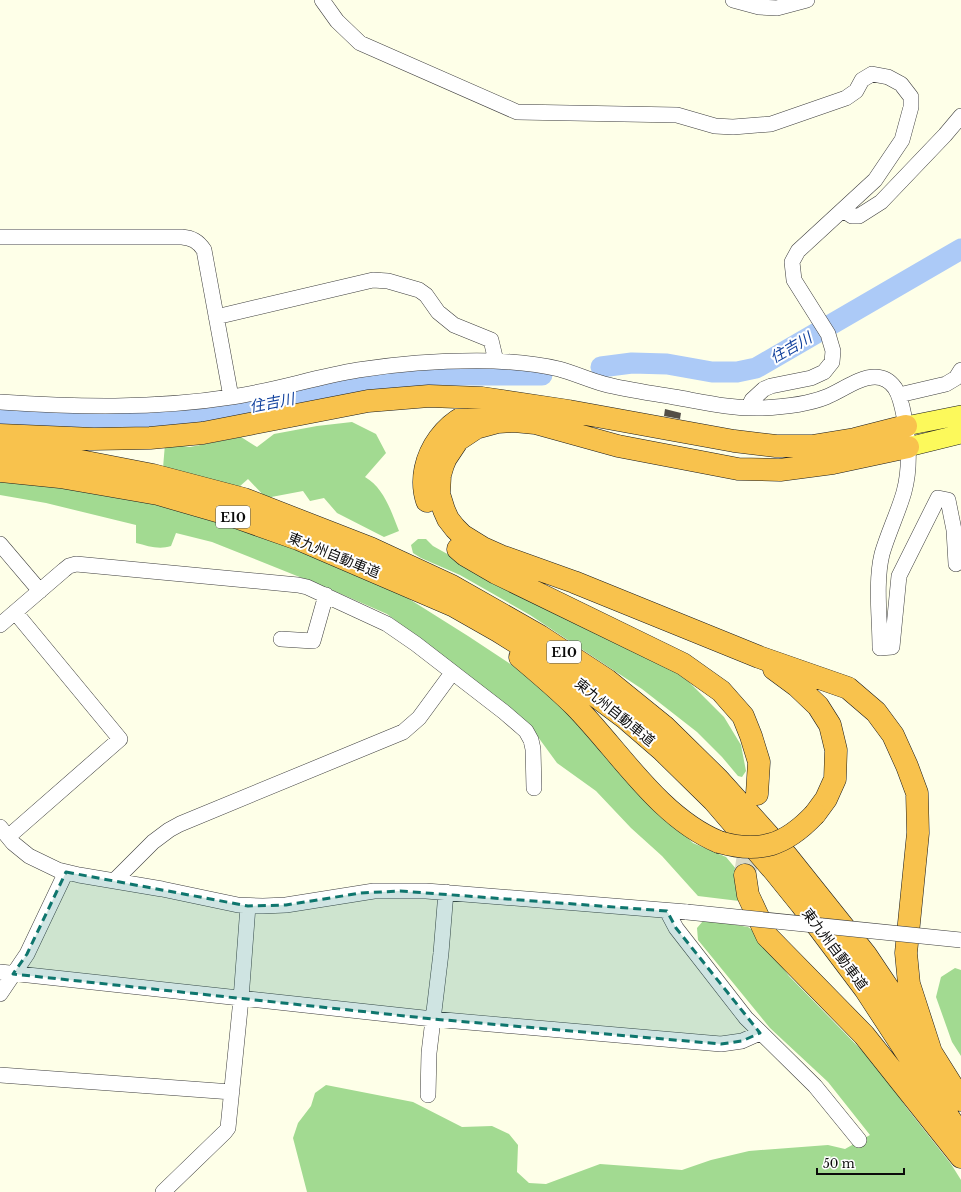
<svg xmlns="http://www.w3.org/2000/svg" width="961" height="1192" font-family="'Libre Baskerville','Noto Sans JP',serif">
  <style>
    .forest { fill: #a2da91 }
    .lines { fill: none; stroke-linecap: round; stroke-linejoin: round }
    .river { stroke: #accaf7; stroke-width: 21 }
    .building { fill: #534f47 }
    .highway-tunnel { stroke: #dadac7; stroke-width: 22; stroke-dasharray: 22 11; stroke-linecap: butt }
    .minor-casing { stroke: #3e3e3e; stroke-width: 16 }
    .major-casing { stroke: #1c1c1c; stroke-width: 20 }
    .highway-casing { stroke: #1c1c1c; stroke-width: 23 }
    .minor { stroke: #fff; stroke-width: 15 }
    .major { stroke: #fcf95b; stroke-width: 19 }
    .highway { stroke: #f8c24d; stroke-width: 22 }
    .minor-bridge-casing { stroke: #3e3e3e; stroke-width: 16; stroke-linecap: butt }
    .highway-bridge-casing { stroke: #1c1c1c; stroke-width: 23; stroke-linecap: butt }
    .minor-bridge { stroke: #fff; stroke-width: 15 }
    .highway-bridge { stroke: #f8c24d; stroke-width: 22 }
    .marked { fill: #0f766e; fill-opacity: 0.2; stroke: #0f766e; stroke-width: 3; stroke-dasharray: 8 5; stroke-linejoin: round }
    .labels { text-anchor: middle; stroke-width: 4; stroke-linejoin: round; paint-order: stroke }
    .shield { fill: #fff; stroke: #545454; stroke-width: 1 }
    .shield-label { font-size: 13px; font-weight: bold; fill: #0b0b0b }
    .street-label { font-size: 14px; fill: #0b0b0b; stroke: #fff }
    .water-label { font-size: 15px; font-style: italic; fill: #12429e; stroke: #fff }
  </style>
  <rect width="100%" height="100%" fill="#feffe8"/>
  <path class="forest" d="M352 422 376 434 386 453 365 477C384 488 391 511 399 531L384 537 337 513 324 498 310 501 303 491 266 498 248 479 239 487 163 468 165 444 190 447 241 437 257 447 274 434 317 426Z
    M0 476 151 498 275 541 398 592 468 636 560 697 661 812 693 843 726 857 737 870 739 901 698 896 662 856 631 828 596 791 557 763 530 726 462 671 387 614 332 590 212 542 176 533 171 546C159 550 148 546 136 543V525L46 503 0 495Z
    M418 539H426L433 546 451 556 648 654 688 681 724 717 741 745 746 771 742 777 738 776 722 757 697 732 642 689 530 615 460 575 421 558 413 553 411 545Z
    M703 921H713L748 927 757 933 789 976 879 1068 906 1107 951 1164 961 1180V1192H307L293 1138 298 1123 311 1106 315 1093 326 1085 413 1102 462 1127 492 1126 509 1134 518 1145 517 1172 529 1183 546 1184 600 1164 682 1170 711 1160 749 1151 828 1145 845 1149 870 1135 828 1082 770 1028 698 940 697 928Z
    M955 968 961 970V1056L952 1042 936 997 941 977Z"/>
  <g class="lines">
    <path class="river" d="M601 367 632 363 667 364 712 372H737L756 368 961 249
      M0 415 130 418 185 417 245 408 319 392 382 381 446 375H542"/>
  </g>
  <path class="building" d="M665 409 681 413 680 419 664 416Z"/>
  <g class="lines">
    <path class="highway-tunnel" d="M745 875 752 828"/>
    <defs>
      <path id="minor" d="M322 0 337 21 360 43 517 112 677 115 715 126 733 127 771 124 846 98 856 91 862 80 872 74 888 77 901 84 911 97V107L902 140 875 180 798 251 792 262 794 280 828 334 833 351 832 362 824 372 811 378 771 386 764 389 752 400 748 408
        M733 0 759 7 777 8 807 0
        M843 210 852 216H859L881 202 945 135 961 116
        M0 237H182C192 238 198 241 204 250L231 397
        M216 317 373 280 388 281 419 290 426 295 438 312 454 325 491 340 496 361
        M899 395 946 384 956 378 961 370
        M0 402C76 407 155 409 231 397 274 391 315 377 358 370 403 363 449 360 494 361 516 362 538 364 559 369 574 373 589 380 604 384 627 390 651 393 674 397 703 402 732 409 762 408 783 407 806 405 826 397 841 391 859 377 875 377 883 377 890 381 895 388 901 397 903 411 905 421 909 444 910 470 904 492 898 513 888 533 882 554 875 583 880 619 880 648L892 647 899 576 938 498 948 500 954 530 956 564
        M0 544 40 591
        M0 625 64 570 69 566 76 564 298 585 307 587 387 624 416 644 504 712 526 731 531 740 533 749 534 788
        M281 639 313 641 326 595
        M0 827 13 843 29 856 58 870 79 875 162 889 238 905 263 906 286 905 374 891H426L687 912
        M8 837 120 739 15 612
        M114 881 153 842 169 830 180 824 403 732 419 718 452 673
        M667 911 676 928 746 1018 815 1086 859 1140
        M0 972 433 1019 721 1044 742 1041 760 1033
        M0 994 27 954 66 872
        M0 1075 232 1092
        M428 1095 429 1053 441 953 446 892
        M163 1192 225 1132 228 1128 241 999 248 906"/>
      <path id="major" d="M906 426 961 415
        M908 447 961 434"/>
      <path id="highway" d="M0 435 94 439 150 438 203 433 368 401 429 396 482 398 569 411 734 441 776 446H812L855 439 906 426
        M908 447 833 463 780 470 738 469 618 446 535 423 514 421 498 422 476 428 458 440 446 458 443 465 440 475 439 494 444 510 448 519 455 528 462 535 483 548 501 556 574 582 759 657 848 688 876 712 893 735 907 766 917 793 918 833 906 953 909 984 931 1052
        M0 452 60 457 153 475 244 499 370 548 452 586 540 636 607 680 665 727 718 779 787 856 866 955 931 1052 961 1100
        M0 471 60 477 158 494 227 514 298 539 454 606 498 631 562 671 625 718 662 750 714 801 776 873 801 904 865 989 961 1136
        M427 501C413 459 450 407 496 409
        M458 549 465 555 496 573 683 664 721 691 743 716 751 736 759 762 757 794
        M520 657C539 673 558 689 575 706 619 751 660 818 719 842
        M774 669 797 686 818 706 830 725 836 750 835 779 826 799 815 814
        M745 875 748 895 767 936 864 1035 961 1157"/>
    </defs>
    <use href="#minor" class="minor-casing"/>
    <use href="#major" class="major-casing"/>
    <use href="#highway" class="highway-casing"/>
    <use href="#minor" class="minor"/>
    <use href="#major" class="major"/>
    <use href="#highway" class="highway"/>
    <defs>
      <path id="minor-bridge" d="M687 912 961 940"/>
      <path id="highway-bridge" d="M719 842C760 854 786 845 815 814"/>
    </defs>
    <use href="#minor-bridge" class="minor-bridge-casing"/>
    <use href="#highway-bridge" class="highway-bridge-casing"/>
    <use href="#minor-bridge" class="minor-bridge"/>
    <use href="#highway-bridge" class="highway-bridge"/>
  </g>
  <path class="marked" d="M66 872 248 906 286 905 361 893 400 891 667 911 676 928 760 1033 742 1041 721 1044 433 1019 13 974 27 954Z"/>
  <g class="labels">
    <g class="shield">
      <rect x="216" y="506" width="34" height="22" rx="3"/>
      <rect x="547" y="641" width="34" height="22" rx="3"/>
    </g>
    <g class="shield-label">
      <text x="233" y="522">E10</text>
      <text x="564" y="657">E10</text>
    </g>
    <g class="street-label">
      <text transform="translate(334 555) rotate(22)" y="5">東九州自動車道</text>
      <text transform="translate(615 712) rotate(39)" y="5">東九州自動車道</text>
      <text transform="translate(835 949) rotate(53)" y="5">東九州自動車道</text>
    </g>
    <g class="water-label">
      <text transform="translate(791 348) rotate(-30)" y="5">住吉川</text>
      <text transform="translate(272 403) rotate(-11)" y="5">住吉川</text>
    </g>
  </g>
  <path d="M817 1168v6h87v-6" fill="none" stroke="#0b0b0b" stroke-width="2"/>
  <text x="823" y="1168" font-size="12" fill="#0b0b0b" stroke="#ffffff" stroke-width="3" paint-order="stroke">50 m</text>
</svg>
